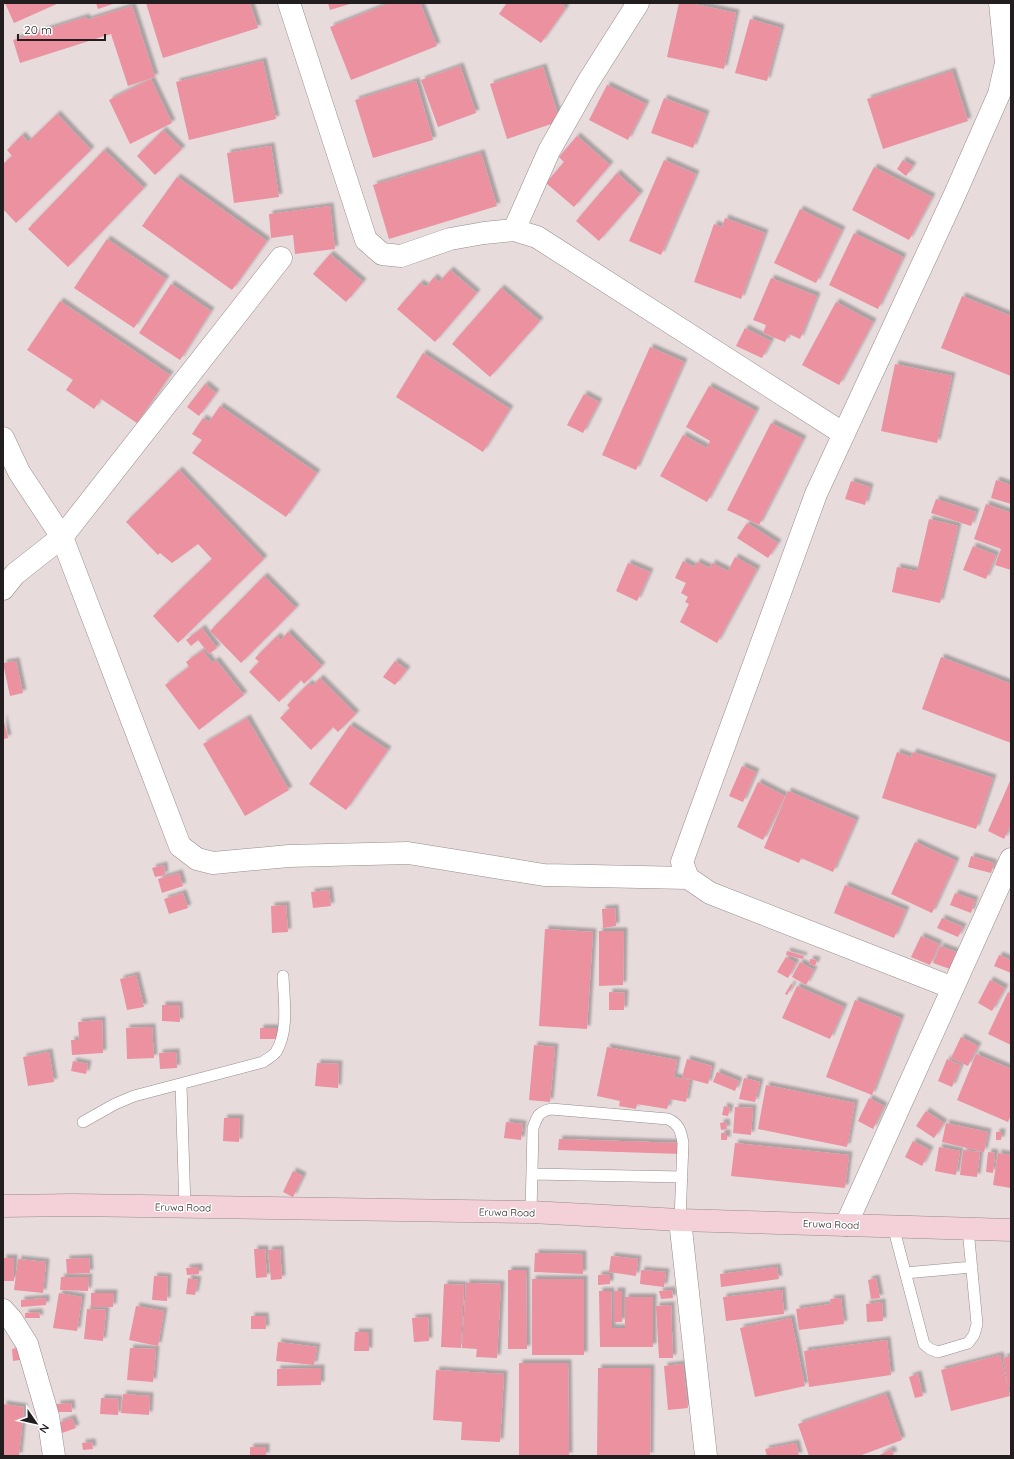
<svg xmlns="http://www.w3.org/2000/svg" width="1014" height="1459" font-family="Quicksand,sans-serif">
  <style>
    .building { fill: #eb91a0; filter: url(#shadow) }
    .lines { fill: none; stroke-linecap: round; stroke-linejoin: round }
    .service-casing { stroke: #978b8c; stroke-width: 12 }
    .minor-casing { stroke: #978b8c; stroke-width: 23 }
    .secondary-casing { stroke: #978b8c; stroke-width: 23 }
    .service { stroke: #fff; stroke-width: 11 }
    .minor { stroke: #fff; stroke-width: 22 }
    .secondary { stroke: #f4d0d8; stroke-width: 22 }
    .labels { text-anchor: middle; stroke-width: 3; stroke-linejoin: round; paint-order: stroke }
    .street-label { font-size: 10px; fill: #221d1e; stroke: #fff }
  </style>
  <defs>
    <filter id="shadow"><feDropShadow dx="3.5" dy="-3.5" stdDeviation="1" flood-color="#0004"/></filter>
  </defs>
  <rect width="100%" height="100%" fill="#e7dbdc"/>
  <path class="building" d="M5 3H59L14 23Z
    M96 3H116L98 9Z
    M146 3H250L258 28 163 58Z
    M328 3H353L330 10Z
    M390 3H420L437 46 351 80 330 27Z
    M507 3H560L566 8 541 43 499 14Z
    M679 3H690L736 13 724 69 667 57Z
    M132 6 155 77 128 86 111 34 20 63 13 40 86 17 87 20Z
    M750 19 781 28 767 81 735 73Z
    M263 61 276 119 189 140 176 82Z
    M460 66 476 113 438 127 421 80Z
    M543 67 560 121 507 139 490 84Z
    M952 71 968 121 883 149 867 99Z
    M151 79 172 123 130 144 109 100Z
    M416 81 433 140 373 158 355 100Z
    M607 85 646 104 628 140 589 120Z
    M664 98 706 114 693 148 651 133Z
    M57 114 91 150 16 223 3 209V164L12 156 7 150 22 135 28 142Z
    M163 130 182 149 155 175 137 156Z
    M577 136 610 165 574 207 546 183 564 162 559 157Z
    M271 146 279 197 234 203 227 153Z
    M104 150 144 188 68 267 28 229Z
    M481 153 497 206 389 239 373 185Z
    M664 160 696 174 661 255 629 241Z
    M903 160 913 166 906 176 897 169Z
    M874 167 932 197 909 240 852 210Z
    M617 173 640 194 599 241 576 221Z
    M177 177 267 241 232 290 142 226Z
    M330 206 335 249 295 254 293 235 271 238 269 214Z
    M800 209 842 230 816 283 774 263Z
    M725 218 765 233 741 299 694 282 714 224 722 227Z
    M854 233 903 257 878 309 829 285Z
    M107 239 166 279 134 328 74 288Z
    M330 254 363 282 346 302 313 274Z
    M450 270 477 293 435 342 397 309 420 283 426 287 434 277 439 282Z
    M771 278 817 296 800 339 789 334 785 342 763 333 766 325 753 320Z
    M171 284 211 311 180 360 139 333Z
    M501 288 540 321 490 377 452 344Z
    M962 296 1011 316V376L941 348Z
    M60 301 170 375 137 423 101 399 94 409 66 390 73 380 27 350Z
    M836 302 873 322 839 385 802 365Z
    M745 328 771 341 762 358 736 346Z
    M650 347 684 362 636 470 602 455Z
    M423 353 510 409 483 452 396 397Z
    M895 364 952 376 937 443 881 431Z
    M205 384 216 393 199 416 187 407Z
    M709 386 756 411 707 502 660 476 683 435 707 448 710 441 686 427Z
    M584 394 599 402 583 433 567 425Z
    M220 406 317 473 286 517 192 453 202 440 192 434 203 418 209 422Z
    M771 423 803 439 759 525 727 510Z
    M179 470 264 559 178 643 153 616 212 559 198 544 172 563 160 553 158 555 126 522Z
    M996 480 1011 485V504L991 498Z
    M851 481 870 487 865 505 845 499Z
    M936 499 976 512 971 526 931 513Z
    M986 504 1011 513V570L995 565 1001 549 974 539Z
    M929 519 958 526 940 603 892 592 897 567 917 571Z
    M747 523 778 543 768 558 737 538Z
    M973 546 996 555 986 579 963 570Z
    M735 557 757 569 717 643 680 622 689 604 685 602 688 597 681 593 686 583 675 578 683 561 694 567 697 562 710 568 712 563 728 571Z
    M628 563 650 572 637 601 616 591Z
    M264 576 296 608 241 663 210 631Z
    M202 628 217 648 209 654 198 640 191 646 186 640Z
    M288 632 322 666 304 684 301 680 279 702 249 672 259 662 255 658 277 636 281 640Z
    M203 650 212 663 216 660 244 695 199 730 165 685 189 667 186 662Z
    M941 657 1011 684V743L922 709Z
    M16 661 23 693 10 696 3 663Z
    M395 661 407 670 395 685 383 677Z
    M320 678 356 714 338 732 333 727 311 750 280 718 290 708 287 705 309 683 312 686Z
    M3 717 8 738 3 739Z
    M247 718 289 790 245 816 203 744Z
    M350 725 388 750 346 810 309 784Z
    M897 752 911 757 913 752 993 778 976 829 882 798Z
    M742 766 756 772 743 802 729 796Z
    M1011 779V824L1004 839 988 831Z
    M758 782 785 796 763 840 737 827Z
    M788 791 856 820 833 872 801 858 799 863 764 848Z
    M915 842 956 861 932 913 891 894Z
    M971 856 994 863 991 873 968 867Z
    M164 865 165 875 155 877 152 868Z
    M179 873 183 886 162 893 158 879Z
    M845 885 906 910 894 938 834 913Z
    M329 890 331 906 313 908 311 892Z
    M183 893 188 908 169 914 164 899Z
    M955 893 975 900 971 913 950 905Z
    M286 905 288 932 272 933 271 906Z
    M615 908 616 926 603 928 602 909Z
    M942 918 963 927 958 937 937 928Z
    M545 929 593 932 587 1029 539 1026Z
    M599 931H624L623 985 599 986Z
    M921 936 939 944 930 965 911 957Z
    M940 946 956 952 950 969 933 963Z
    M787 951 804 956 803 959 786 955Z
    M999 955 1011 960V973L994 966Z
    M786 957 796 963 788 978 777 972Z
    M810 959 817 960 815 966 809 964Z
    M800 962 814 970 806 985 792 977Z
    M136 975 144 1007 127 1010 120 979Z
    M990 980 1005 988 992 1011 978 1003Z
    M791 984 793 985 787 995 785 994Z
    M797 986 844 1007 830 1039 782 1018Z
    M609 992 625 993 624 1010H609Z
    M1008 992 1011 994V1045L988 1034Z
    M855 1000 901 1018 872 1095 826 1077Z
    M162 1005H179L180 1022 162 1021Z
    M102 1020 103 1053 72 1055 71 1040H79L78 1022Z
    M152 1027 154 1058 127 1059 126 1028Z
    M260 1028H277V1039H260Z
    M961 1037 978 1046 968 1066 951 1058Z
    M534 1045 555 1047 550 1102 529 1100Z
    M607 1047 677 1060 674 1077 690 1080 686 1102 670 1099 667 1109 637 1104 636 1109 619 1106 620 1101 597 1096Z
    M49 1052 54 1082 28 1086 23 1057Z
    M176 1052 177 1068 160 1069 159 1053Z
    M976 1054 1011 1069V1115L1008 1122 957 1100Z
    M687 1059 712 1066 708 1084 682 1077Z
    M947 1059 961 1065 952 1087 938 1081Z
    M73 1061 88 1064 86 1074 71 1071Z
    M317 1063 339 1064 338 1088 315 1086Z
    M717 1072 739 1081 735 1091 713 1082Z
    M744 1078 760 1082 755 1102 739 1099Z
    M766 1085 855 1103 847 1147 758 1129Z
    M869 1098 884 1106 873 1129 858 1121Z
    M724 1106 730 1108 728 1116 722 1115Z
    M735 1107 753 1108 751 1135 733 1133Z
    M926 1111 944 1123 934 1138 916 1126Z
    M224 1118H240L239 1142 223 1141Z
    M506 1122 523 1124 521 1140 504 1138Z
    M726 1122 727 1129 721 1130 720 1123Z
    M946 1123 988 1132 984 1152 942 1142Z
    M996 1132H1002L1001 1140H996Z
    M721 1133H727V1140H721Z
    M559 1139 681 1143V1154L558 1150Z
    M913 1141 930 1150 922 1166 905 1157Z
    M735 1143 849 1155 845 1188 731 1176Z
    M939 1147 960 1151 956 1175 935 1171Z
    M963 1150 980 1152 977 1177 960 1175Z
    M988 1152 995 1153 993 1173 986 1172Z
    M998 1153 1011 1155V1188L993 1185Z
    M293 1171 303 1176 293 1197 283 1192Z
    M254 1249H265L267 1277 256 1278Z
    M280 1249 282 1279 271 1280 268 1250Z
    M535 1253 583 1254V1274L534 1272Z
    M611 1256 638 1259 636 1276 609 1272Z
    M3 1258H14V1281H3Z
    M89 1258 90 1273 67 1274 66 1259Z
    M18 1259 46 1262 43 1293 14 1290Z
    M199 1267V1274L187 1275 186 1268Z
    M777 1267 779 1279 721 1287 720 1274Z
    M508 1270H526L527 1349H508Z
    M641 1270 666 1272 664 1287 640 1284Z
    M610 1274V1284L598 1285V1275Z
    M154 1276 168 1277 167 1301 152 1300Z
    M61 1277H89L88 1291 60 1290Z
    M188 1278 198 1280 195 1295 186 1294Z
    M876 1278 880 1298 871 1299 868 1280Z
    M532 1279H584V1355H532Z
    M466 1283 501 1284 497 1358 476 1357 477 1349 462 1348Z
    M444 1284 464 1285 461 1348 441 1347Z
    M672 1290 673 1298 661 1299 659 1291Z
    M782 1290 784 1314 726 1321 723 1297Z
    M599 1291H611L612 1328H625V1297H653V1347H600Z
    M614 1291H622V1322H614Z
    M59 1293 82 1297 77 1331 53 1328Z
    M91 1293H114L113 1307H91Z
    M46 1298V1305L21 1307V1300Z
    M841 1298 844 1324 799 1330 796 1309 831 1304 830 1299Z
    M882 1302 883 1321 867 1322 866 1304Z
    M671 1305 673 1358H659L656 1306Z
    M136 1306 164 1311 158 1346 129 1340Z
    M87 1309 106 1310 103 1341 84 1339Z
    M39 1312 40 1318H25V1313Z
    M251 1316H265L266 1329H251Z
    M428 1317 429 1341 414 1342 412 1318Z
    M791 1318 805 1386 755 1397 740 1328Z
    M355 1332H369V1351H354Z
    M887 1340 891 1375 809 1387 804 1351Z
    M278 1342 317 1347 314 1365 276 1361Z
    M18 1348 20 1360 13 1361 12 1349Z
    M130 1348 156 1349 153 1382 127 1380Z
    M1000 1355 1010 1396 951 1411 941 1370Z
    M1011 1356V1386L1008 1387 1003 1358Z
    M519 1363H568L569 1456H519Z
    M683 1364 688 1408 668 1410 664 1366Z
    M321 1368V1385L277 1386V1369Z
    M598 1368H651L650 1456H597Z
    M436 1370 504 1374 500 1442 461 1440 462 1422 433 1420Z
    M918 1374 923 1396 915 1398 909 1377Z
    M123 1394 150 1396 149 1415 121 1413Z
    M886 1394 902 1440 859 1456H809L798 1424Z
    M101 1398 119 1399 118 1415 100 1414Z
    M71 1403 72 1412H57V1404Z
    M3 1404 24 1407 19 1456H3Z
    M72 1418 76 1428 62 1433 58 1423Z
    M92 1442 93 1449 83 1450 82 1443Z
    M796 1443 799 1456H767L765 1449Z
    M250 1447H266V1456H250Z
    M891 1449 894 1454 891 1456H878Z"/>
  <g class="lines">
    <defs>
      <path id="service" d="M181 1085 185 1207
        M83 1122 115 1104 134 1096 263 1062C267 1059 273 1056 276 1052 289 1031 284 1000 283 976
        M532 1174 682 1177
        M531 1212 533 1128C537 1117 538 1112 551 1109L668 1119C679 1124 681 1131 683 1143L680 1220
        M893 1226 924 1344 930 1349 938 1352 968 1343 974 1335 977 1324 968 1229
        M905 1273 972 1267"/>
      <path id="minor" d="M289 3 366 240 382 254 401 256 450 239 484 233 514 230 537 237 844 434
        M514 230 549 151 588 82 638 3
        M281 258 62 537 180 846 197 859 213 863 289 856 408 853 544 875 688 878
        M3 438 19 472 62 537 15 574 3 589
        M953 988 710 893 688 878 682 862 696 823 816 494 955 194 999 94 1006 63 1000 3
        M680 1220 706 1456
        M846 1225 1011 859
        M3 1310 12 1320 27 1344 48 1416 54 1456"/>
      <path id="secondary" d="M3 1206 73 1205 531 1212 680 1220 1011 1230"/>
    </defs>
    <use href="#service" class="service-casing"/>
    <use href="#minor" class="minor-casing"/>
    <use href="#secondary" class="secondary-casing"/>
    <use href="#service" class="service"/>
    <use href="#minor" class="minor"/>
    <use href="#secondary" class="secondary"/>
  </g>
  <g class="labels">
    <g class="street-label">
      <text transform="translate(183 1207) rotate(1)" y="4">Eruwa Road</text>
      <text transform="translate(507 1212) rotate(1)" y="4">Eruwa Road</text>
      <text transform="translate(831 1224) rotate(2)" y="4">Eruwa Road</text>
    </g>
  </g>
  <rect width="1014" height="1459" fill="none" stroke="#221d1e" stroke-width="8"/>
  <g transform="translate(36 1423) rotate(124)" stroke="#ffffff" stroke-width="3" paint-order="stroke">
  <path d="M0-3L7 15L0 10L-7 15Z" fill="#221d1e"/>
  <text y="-6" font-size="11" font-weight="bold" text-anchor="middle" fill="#221d1e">N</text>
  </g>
  <path d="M18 34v6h87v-6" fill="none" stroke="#221d1e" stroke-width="2"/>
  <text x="24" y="34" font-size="12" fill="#221d1e" stroke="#ffffff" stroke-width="3" paint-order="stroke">20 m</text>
</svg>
